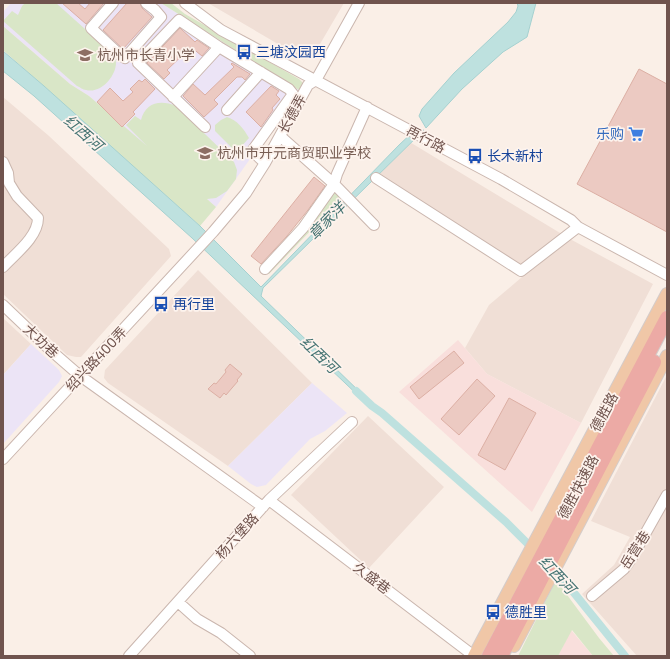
<svg xmlns="http://www.w3.org/2000/svg" width="670" height="659" font-family="'Exo 2','Noto Sans SC',sans-serif">
  <style>
    .residential { fill: #f0dfd6 }
    .commercial { fill: #f9dfdc }
    .education { fill: #ece4f6 }
    .green { fill: #d9e6c7 }
    .water { fill: #bee1df; stroke: #a5d1d0 }
    .lines { fill: none; stroke-linecap: round; stroke-linejoin: round }
    .canal { stroke: #bee1df; stroke-width: 8 }
    .building { fill: #eccac2; stroke: #dcafa4 }
    .minor-casing { stroke: #cab6ae; stroke-width: 12 }
    .major-casing { stroke: #d4ccca; stroke-width: 14 }
    .highway-casing { stroke: #d4ccca; stroke-width: 16 }
    .minor { stroke: #fff; stroke-width: 10 }
    .major { stroke: #f0c7a7; stroke-width: 12 }
    .highway { stroke: #ecaaa5; stroke-width: 14 }
    .labels { text-anchor: middle; stroke-width: 3.5; stroke-linejoin: round; paint-order: stroke }
    .transit-label { font-size: 14px; fill: #164399; stroke: #fdf3ed; text-anchor: start }
    .education-label { font-size: 14px; fill: #785e54; stroke: #fdf3ed; text-anchor: start }
    .street-label { font-size: 14px; fill: #70544e; stroke: #fdf3ed }
    .shop-label { font-size: 14px; fill: #366cbe; stroke: #fdf3ed; text-anchor: end }
    .water-label { font-size: 15px; font-style: italic; fill: #447372; stroke: #fdf3ed }
  </style>
  <rect width="100%" height="100%" fill="#faefe7"/>
  <path class="residential" d="M208 3H344L313 56 302 58Z
    M3 97 49 136 169 249 171 256 81 357H76L67 355 3 294Z
    M408 141 570 239 653 284 581 423 487 374 465 348 489 305 522 277 373 180Z
    M198 270 312 383 228 466 108 383 104 378 105 370Z
    M3 318 31 344 3 375Z
    M667 375V656H637L582 594 614 565 630 537 591 521Z
    M368 416 444 487 369 568 291 495Z"/>
  <path class="commercial" d="M458 340 487 374 581 423 532 512 399 392Z
    M571 630 593 656H558Z"/>
  <path class="education" d="M11 3H161L299 90 216 207 89 96 70 84 3 26V12Z
    M31 344 59 370 62 376 59 382 3 444V375Z
    M312 383 347 413 325 431 310 439 266 485 257 487 251 484 228 466Z"/>
  <path class="green" d="M25 3H56L113 54C115 57 116 60 116 63 116 76 101 94 86 90 83 90 80 87 77 86L3 21 12 11 18 15 22 6Z
    M161 3H171L185 14 299 79 303 83 299 90Z
    M3 26 70 84 89 96 147 146 126 125 135 116 141 120C145 103 160 99 176 106L234 162 237 170 236 179 227 191 216 198 207 199 216 207 200 226 3 50Z
    M227 117C237 120 244 129 249 138L239 149H233L215 131V125L221 120Z
    M335 192 341 199 269 274 266 272 301 236Z
    M556 580 599 638 614 656H593L572 630 558 656H518Z"/>
  <path class="water" d="M517 3H536L527 37 503 52 462 89 426 128 419 116 422 109 454 73 508 22 516 12 518 6Z
    M3 51 44 86 200 226 261 287 399 145 414 131 424 130 263 288 261 296 364 396V401L192 238 34 96 3 71Z"/>
  <g class="lines">
    <path class="canal" d="M356 391 372 406 382 413 506 522 535 551
      M551 568 562 578 625 656"/>
  </g>
  <path class="building" d="M62 3H78L85 9 90 3H104L86 24Z
    M127 3H140L142 8 152 17 123 49 103 30Z
    M180 28 195 42 197 40 209 48 202 56 191 47 167 70 170 73 164 79 147 63Z
    M232 63 250 74 245 80 242 77H237L214 100 218 104 204 117 183 96 193 84 205 95 234 67 231 64Z
    M639 69 667 84V232L577 184Z
    M145 79 155 89 133 112 135 114 122 127 97 102 110 88 123 101 133 92 130 89 139 80 142 82Z
    M271 86 279 91 276 95 280 99 272 108 273 110 261 127 246 112Z
    M314 177 325 186 308 210 287 236 261 264 251 256Z
    M454 351 464 363 419 399 410 387Z
    M230 364 242 374 237 380 238 381 226 395 224 393 220 398 208 389 214 383 216 384 226 372 225 370Z
    M477 379 495 396 459 435 441 419Z
    M509 398 536 413 505 470 478 455Z"/>
  <g class="lines">
    <defs>
      <path id="minor" d="M113 3 91 28 120 55 125 58 161 17 155 10 146 3
        M185 3 221 30 501 179 571 220 578 227 667 275
        M173 97 219 47
        M227 110 261 72
        M205 127 138 63 179 20 219 47 289 89 293 94 252 151 265 163
        M280 136 334 184 374 225
        M3 162 8 173 9 183 17 196 38 218C38 237 15 254 3 267
        M376 178 521 271 578 227
        M265 269 303 228 334 184 337 174 367 107
        M3 305 48 348 79 375 263 507
        M3 459 213 232 246 193 265 163 308 85 316 80 359 3
        M269 500 474 656
        M592 596 624 569 631 559 667 495
        M178 602 197 619 221 633 250 656
        M129 656 269 500 352 422"/>
      <path id="major" d="M514 646 667 356
        M474 656 667 294"/>
      <path id="highway" d="M489 656 667 318
        M501 656 654 362"/>
    </defs>
    <use href="#minor" class="minor-casing"/>
    <use href="#major" class="major-casing"/>
    <use href="#highway" class="highway-casing"/>
    <use href="#minor" class="minor"/>
    <use href="#major" class="major"/>
    <use href="#highway" class="highway"/>
  </g>
  <defs>
    <symbol id="bus-bare" viewBox="-9 -9 18 18"><path d="M-5-6H5V4H4V6H2V4H-2V6H-4V4H-5ZM-3.5-4V0h7V-4ZM-3.5 1.2v1.5H-2V1.2ZM2 1.2v1.5H3.5V1.2Z" fill="#1a4fb4" stroke="#fdf3ed" stroke-width="2.5" paint-order="stroke"/></symbol>
    <symbol id="school-bare" viewBox="-9 -9 18 18"><path d="M0-5L7-2L0 1L-7-2ZM-4 1L0 2.5L4 1V4Q0 6-4 4Z" fill="#8d6e63" stroke="#fdf3ed" stroke-width="2.5" paint-order="stroke"/></symbol>
    <symbol id="supermarket-bare" viewBox="-9 -9 18 18"><path d="M-6-5.5h2.5l.6 2H6L4.5 2H-2.5L-4.4-4H-6ZM-1.5 3.2a1.3 1.3 0 1 0 .1 0ZM3 3.2a1.3 1.3 0 1 0 .1 0Z" fill="#3f7fe0" stroke="#fdf3ed" stroke-width="2.5" paint-order="stroke"/></symbol>
  </defs>
  <g fill-rule="evenodd">
    <use href="#bus-bare" x="233" y="41" width="22" height="22"/>
    <use href="#school-bare" x="74" y="44" width="22" height="22"/>
    <use href="#supermarket-bare" x="625" y="123" width="22" height="22"/>
    <use href="#school-bare" x="194" y="142" width="22" height="22"/>
    <use href="#bus-bare" x="464" y="145" width="22" height="22"/>
    <use href="#bus-bare" x="150" y="293" width="22" height="22"/>
    <use href="#bus-bare" x="482" y="601" width="22" height="22"/>
  </g>
  <g class="labels">
    <g class="transit-label">
      <text x="256" y="57">三塘汶园西</text>
      <text x="487" y="161">长木新村</text>
      <text x="173" y="309">再行里</text>
      <text x="505" y="617">德胜里</text>
    </g>
    <g class="education-label">
      <text x="97" y="60">杭州市长青小学</text>
      <text x="217" y="158">杭州市开元商贸职业学校</text>
    </g>
    <g class="street-label">
      <text transform="translate(292 114) rotate(-61)" y="5">长德弄</text>
      <text transform="translate(426 139) rotate(28)" y="5">再行路</text>
      <text transform="translate(41 341) rotate(43)" y="5">大功巷</text>
      <text transform="translate(96 359) rotate(-47)" y="5">绍兴路400弄</text>
      <text transform="translate(604 412) rotate(-62)" y="5">德胜路</text>
      <text transform="translate(578 487) rotate(-62)" y="5">德胜快速路</text>
      <text transform="translate(237 536) rotate(-48)" y="5">杨六堡路</text>
      <text transform="translate(635 550) rotate(-57)" y="5">岳营巷</text>
      <text transform="translate(372 578) rotate(37)" y="5">久盛巷</text>
    </g>
    <g class="shop-label">
      <text x="624" y="139">乐购</text>
    </g>
    <g class="water-label">
      <text transform="translate(83 133) rotate(41)" y="5">红西河</text>
      <text transform="translate(327 221) rotate(-45)" y="5">章家洋</text>
      <text transform="translate(319 355) rotate(44)" y="5">红西河</text>
      <text transform="translate(557 575) rotate(47)" y="5">红西河</text>
    </g>
  </g>
  <rect width="670" height="659" fill="none" stroke="#70544e" stroke-width="8"/>
</svg>
